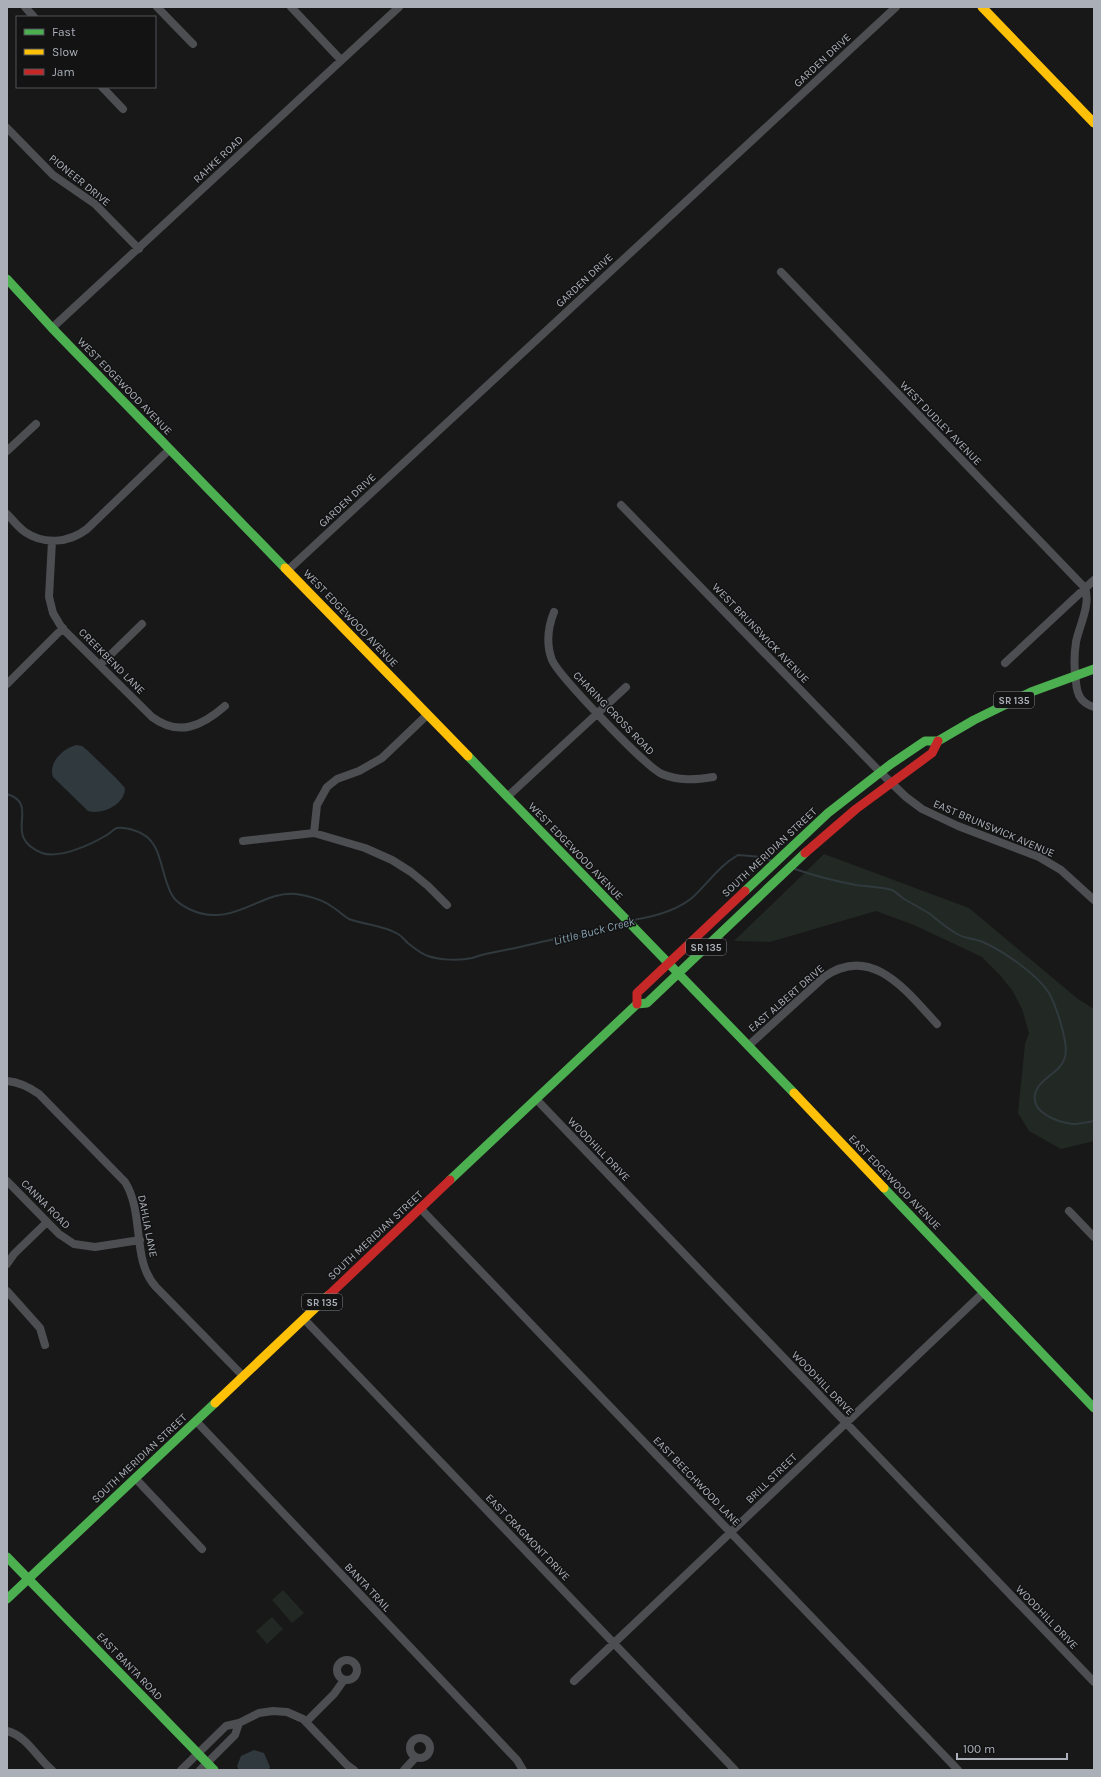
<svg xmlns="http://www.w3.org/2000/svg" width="1101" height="1777" font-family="Karla,sans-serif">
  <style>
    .green { fill: #222823 }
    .water { fill: #30393d }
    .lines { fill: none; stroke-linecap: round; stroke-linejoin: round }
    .stream { stroke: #30393d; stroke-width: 2 }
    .street { stroke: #4d4e51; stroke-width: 8 }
    .fast { stroke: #4caf50; stroke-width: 9 }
    .slow { stroke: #ffc107; stroke-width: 9 }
    .jam { stroke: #c62828; stroke-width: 9 }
    .labels { text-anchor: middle; stroke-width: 3; stroke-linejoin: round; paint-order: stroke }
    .shield { fill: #131314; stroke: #7d8187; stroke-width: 1 }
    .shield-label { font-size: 10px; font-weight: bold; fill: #abb0b8 }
    .street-label { font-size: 11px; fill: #abb0b8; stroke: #131314 }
    .water-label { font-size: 12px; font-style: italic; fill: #86a0af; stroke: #131314 }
  </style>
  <rect width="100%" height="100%" fill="#181819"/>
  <path class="green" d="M824 854 969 908 1078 999 1094 1009V1141L1061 1149 1029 1131 1018 1113 1025 1044 1029 1033 1022 1009 1012 990 1000 975 982 957 914 925 876 911 770 942 734 941Z
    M283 1590 304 1613 292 1623 272 1600Z
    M272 1617 283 1629 267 1644 256 1631Z"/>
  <path class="water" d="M76 745 82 746 87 750 116 778 125 788C125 805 102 815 88 811L53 777C48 762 63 749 76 745Z
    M254 1750 264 1753 270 1767 269 1770H239L237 1766 241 1756Z"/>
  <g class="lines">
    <path class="stream" d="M7 794C42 805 0 836 42 853 59 859 90 845 105 836 110 834 113 829 117 828 124 827 130 829 136 831 164 840 159 873 172 895 175 901 183 906 189 909 233 930 260 890 296 894 308 896 322 899 331 906 338 910 342 915 349 919 365 925 383 925 398 934 403 937 405 941 409 944 414 948 422 954 428 956 440 960 460 961 472 958 478 956 484 954 490 953 513 949 536 943 559 938 566 937 573 937 581 936 595 933 608 924 623 922
      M795 869C815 876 835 881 856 885 868 887 880 886 892 890 896 892 900 896 904 899 913 904 922 909 930 914 939 921 947 928 957 934 965 939 974 938 983 942 1003 951 1037 974 1049 993 1056 1006 1069 1043 1065 1057 1061 1073 1041 1077 1036 1091 1028 1112 1057 1122 1073 1124 1080 1124 1087 1122 1094 1121
      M633 920C652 917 678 910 693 897 708 883 720 865 738 855L762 857 772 861"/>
    <path class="street" d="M25 7 34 17
      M157 7 193 44
      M291 7 341 60
      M102 87 123 109
      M7 128 53 175 95 204 139 249
      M781 272 1085 588C1091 605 1079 626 1076 642 1074 655 1074 669 1076 682 1077 695 1081 703 1094 707
      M52 328 399 7
      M7 451 36 424
      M621 505 880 772 906 797 922 809 958 826 1039 857 1061 870 1094 900
      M7 514C13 520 18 527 25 532 44 545 69 543 87 529L170 449
      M52 541 49 597 53 613 62 628 152 717C179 737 202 726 225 706
      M288 570 896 7
      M554 612C548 627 546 644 552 660 559 676 646 767 662 774 679 781 695 780 713 777
      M1005 663 1094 580
      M100 665 142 624
      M7 684 63 628
      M507 797 626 687
      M314 833 317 805 327 787 337 779 359 771 382 758 427 715
      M243 841 314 833 365 848 392 860 411 872 428 886 447 905
      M748 1046 824 977C872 943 907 992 937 1024
      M7 1081C19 1082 29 1087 39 1094L125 1182C145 1214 131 1260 156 1287L243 1376
      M536 1099 1094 1682
      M7 1181 59 1234 74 1244 95 1247 140 1240
      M420 1208 958 1770
      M1069 1211 1094 1237
      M7 1264 14 1254 47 1222
      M7 1291 40 1328 45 1345
      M304 1319 735 1770
      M196 1421 517 1760 523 1770
      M135 1478 202 1549
      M337 1670a10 10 0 1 1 20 0a10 10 0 1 1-20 0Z
      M574 1681 984 1292
      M306 1722 334 1694 344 1680
      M7 1731C27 1736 37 1758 52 1770
      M410 1748a10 10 0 1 1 20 0a10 10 0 1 1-20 0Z
      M181 1770 226 1726 239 1723 259 1713 273 1711 287 1712 303 1719 347 1765 354 1770
      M200 1770 235 1735 239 1723
      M404 1770 416 1757"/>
    <path class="fast" d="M7 279 52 328 285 568
      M468 756 794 1093
      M745 891 828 813 891 764 925 741H938L974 720 1031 692 1094 669
      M450 1180 637 1004 647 1003 805 853
      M884 1188 1094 1408
      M7 1557 214 1770
      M7 1599 215 1403"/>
    <path class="slow" d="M982 7 1094 123
      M285 568 468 756
      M794 1093 884 1188
      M215 1403 329 1295"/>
    <path class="jam" d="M805 853 856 809 932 753 938 741
      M637 1004V993L745 891
      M329 1295 450 1180"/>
  </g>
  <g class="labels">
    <g class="shield">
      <rect x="994" y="692" width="40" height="16" rx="3"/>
      <rect x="686" y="939" width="40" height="16" rx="3"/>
      <rect x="302" y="1294" width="40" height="16" rx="3"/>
    </g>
    <g class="shield-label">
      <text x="1014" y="704">SR 135</text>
      <text x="706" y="951">SR 135</text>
      <text x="322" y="1306">SR 135</text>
    </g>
    <g class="street-label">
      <text transform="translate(822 60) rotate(-43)" y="4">GARDEN DRIVE</text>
      <text transform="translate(218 159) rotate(-43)" y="4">RAHKE ROAD</text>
      <text transform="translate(80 180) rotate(39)" y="4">PIONEER DRIVE</text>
      <text transform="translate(584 280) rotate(-43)" y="4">GARDEN DRIVE</text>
      <text transform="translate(125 386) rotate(46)" y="4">WEST EDGEWOOD AVENUE</text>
      <text transform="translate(941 423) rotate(46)" y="4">WEST DUDLEY AVENUE</text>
      <text transform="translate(347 500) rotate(-43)" y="4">GARDEN DRIVE</text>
      <text transform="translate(351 618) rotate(46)" y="4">WEST EDGEWOOD AVENUE</text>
      <text transform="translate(761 633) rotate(46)" y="4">WEST BRUNSWICK AVENUE</text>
      <text transform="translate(112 661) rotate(45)" y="4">CREEKBEND LANE</text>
      <text transform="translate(614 713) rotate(46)" y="4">CHARING CROSS ROAD</text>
      <text transform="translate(994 828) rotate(23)" y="4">EAST BRUNSWICK AVENUE</text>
      <text transform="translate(576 851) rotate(46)" y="4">WEST EDGEWOOD AVENUE</text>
      <text transform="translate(769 852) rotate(-43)" y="4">SOUTH MERIDIAN STREET</text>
      <text transform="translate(786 998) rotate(-41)" y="4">EAST ALBERT DRIVE</text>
      <text transform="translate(599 1149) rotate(46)" y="4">WOODHILL DRIVE</text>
      <text transform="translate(895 1182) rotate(46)" y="4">EAST EDGEWOOD AVENUE</text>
      <text transform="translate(46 1204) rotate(45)" y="4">CANNA ROAD</text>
      <text transform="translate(148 1226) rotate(79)" y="4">DAHLIA LANE</text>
      <text transform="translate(375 1235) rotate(-43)" y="4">SOUTH MERIDIAN STREET</text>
      <text transform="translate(823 1383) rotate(46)" y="4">WOODHILL DRIVE</text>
      <text transform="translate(139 1458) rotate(-43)" y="4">SOUTH MERIDIAN STREET</text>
      <text transform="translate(771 1478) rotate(-44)" y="4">BRILL STREET</text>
      <text transform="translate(697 1481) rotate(46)" y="4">EAST BEECHWOOD LANE</text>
      <text transform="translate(528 1537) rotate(46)" y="4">EAST CRAGMONT DRIVE</text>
      <text transform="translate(368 1587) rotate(47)" y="4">BANTA TRAIL</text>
      <text transform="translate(1047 1617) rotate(46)" y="4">WOODHILL DRIVE</text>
      <text transform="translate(130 1666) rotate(46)" y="4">EAST BANTA ROAD</text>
    </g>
    <g class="water-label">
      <text transform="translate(594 931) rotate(-14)" y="4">Little Buck Creek</text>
    </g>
  </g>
  <rect width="1101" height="1777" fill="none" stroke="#abb0b8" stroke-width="16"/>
  <rect x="16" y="16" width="140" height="72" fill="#131314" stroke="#505256"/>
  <rect x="24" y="29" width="20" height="6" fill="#4caf50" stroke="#505256"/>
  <text x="52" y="36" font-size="12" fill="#abb0b8">Fast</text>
  <rect x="24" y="49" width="20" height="6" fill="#ffc107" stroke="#505256"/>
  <text x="52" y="56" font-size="12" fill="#abb0b8">Slow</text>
  <rect x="24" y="69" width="20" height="6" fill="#c62828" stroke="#505256"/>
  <text x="52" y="76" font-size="12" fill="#abb0b8">Jam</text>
  <path d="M957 1753v6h110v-6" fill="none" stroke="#abb0b8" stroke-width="2"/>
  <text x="963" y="1753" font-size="12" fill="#abb0b8" stroke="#131314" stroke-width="3" paint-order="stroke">100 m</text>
</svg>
